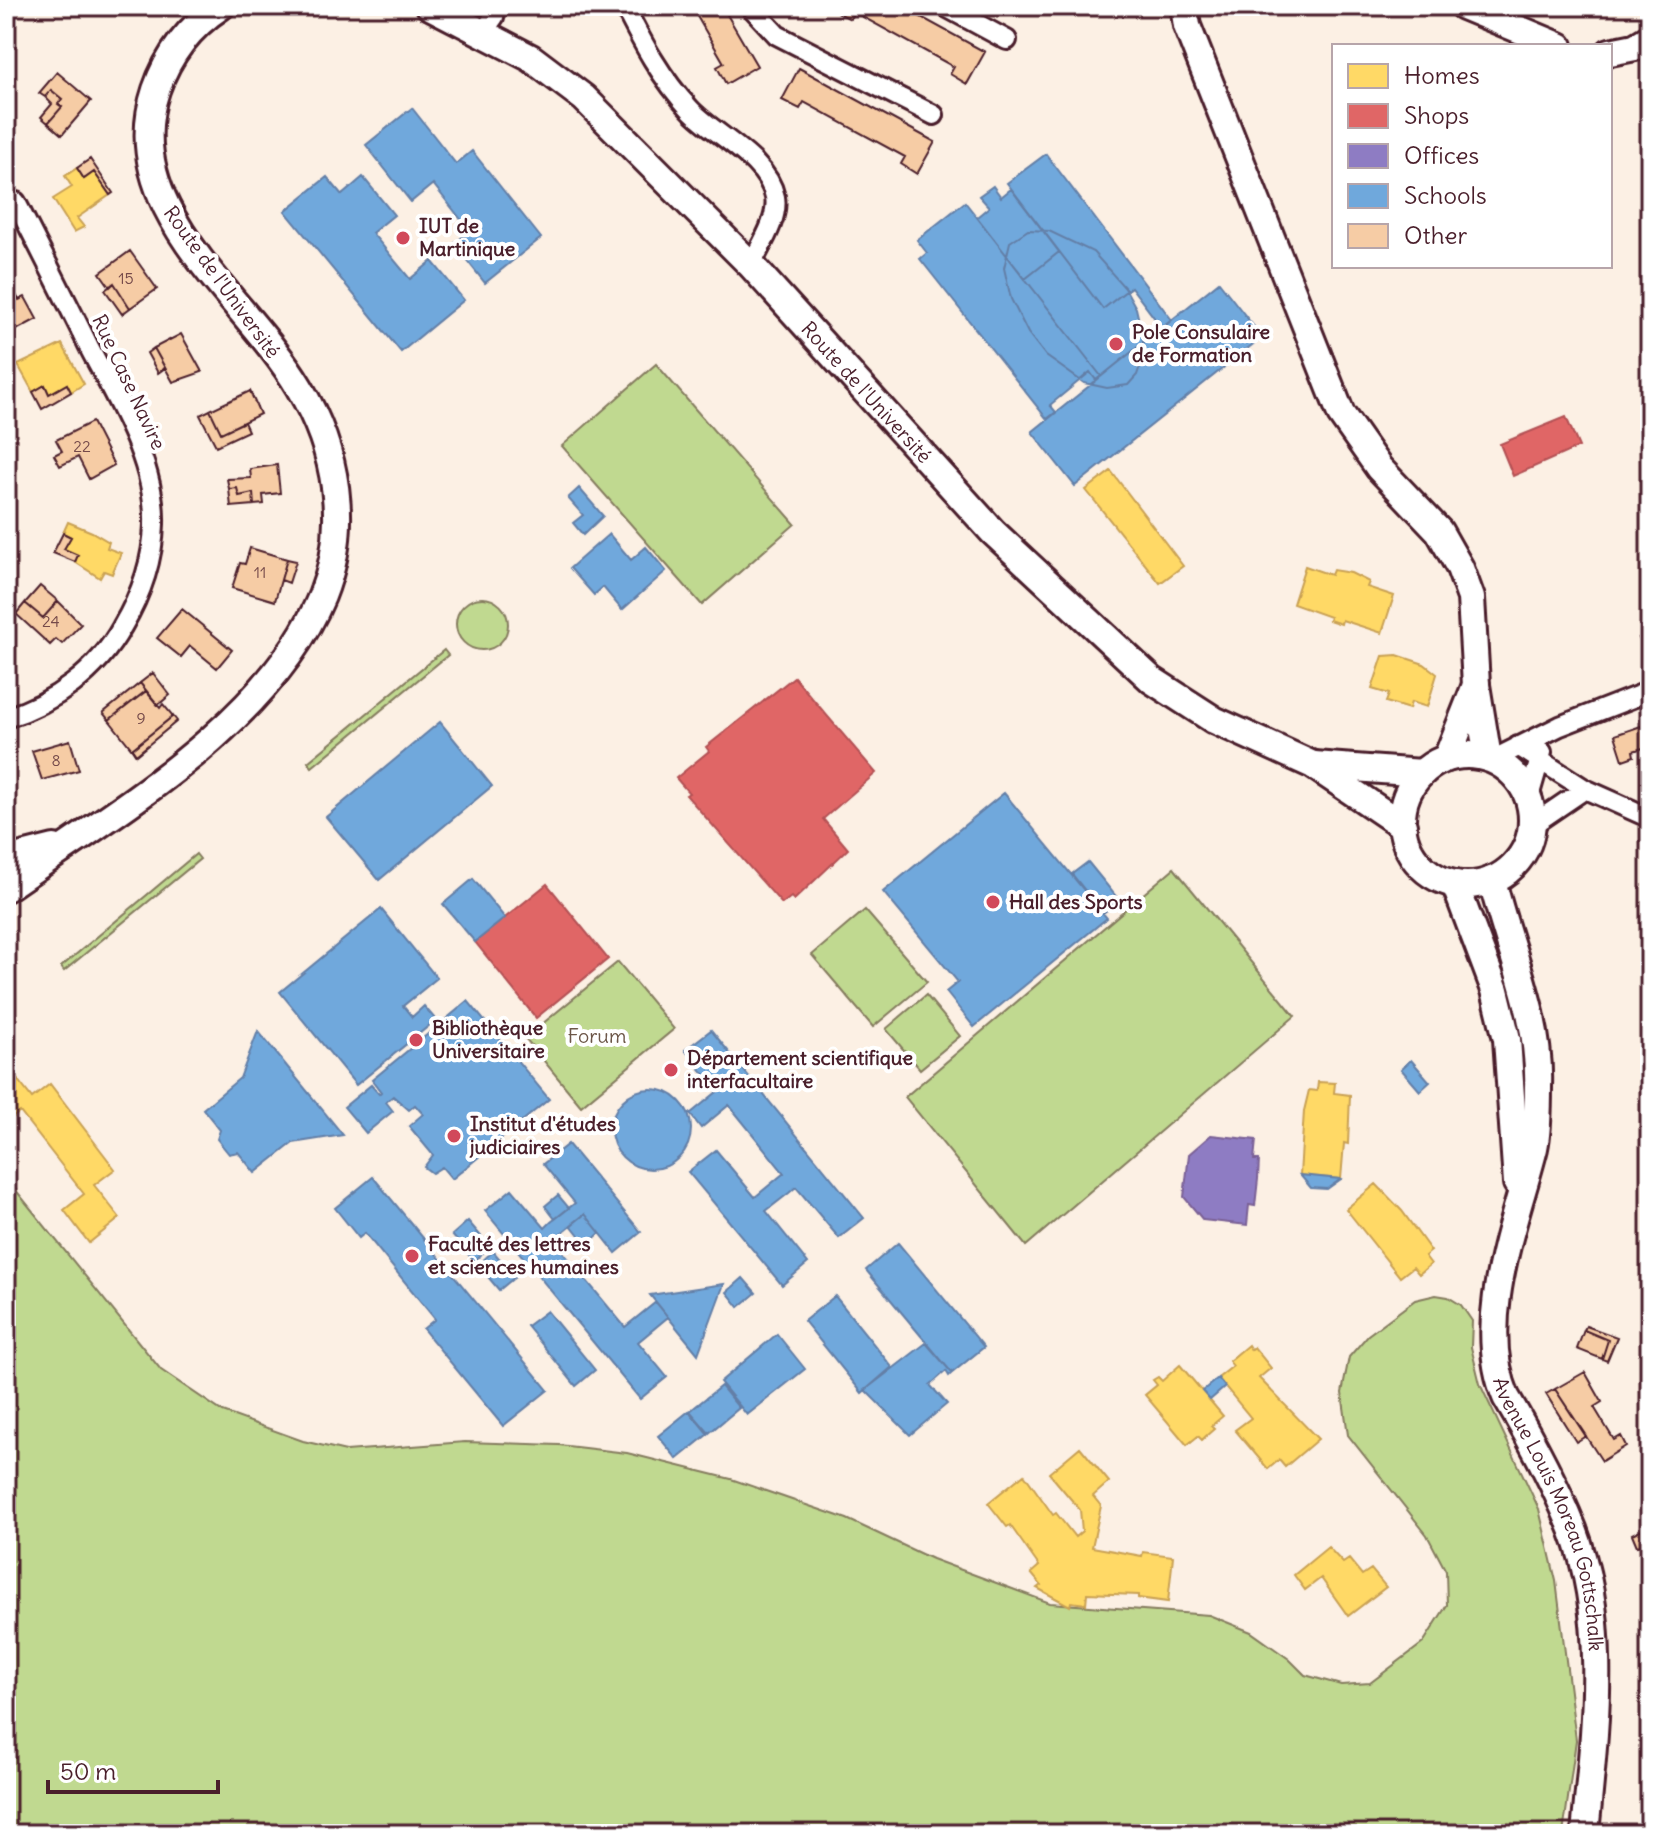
<svg xmlns="http://www.w3.org/2000/svg" width="1656" height="1840" font-family="Delius,sans-serif">
  <style>
    .green { fill: #c0d990; stroke: #857c5e; stroke-width: 2 }
    .homes { fill: #ffd966; stroke: #c9a154; stroke-width: 2 }
    .shops { fill: #e06666; stroke: #b35154; stroke-width: 2 }
    .offices { fill: #8e7cc3; stroke: #7a6095; stroke-width: 2 }
    .schools { fill: #6fa8dc; stroke: #647fa7; stroke-width: 2 }
    .building { fill: #f6cca5; stroke: #4a1f2b; stroke-width: 2 }
    .lines { fill: none; stroke-linecap: round; stroke-linejoin: round }
    .street-casing { stroke: #4a1f2b; stroke-width: 24 }
    .secondary-casing { stroke: #4a1f2b; stroke-width: 32 }
    .street { stroke: #fff; stroke-width: 18 }
    .secondary { stroke: #fff; stroke-width: 26 }
    .poi-dot { fill: #d1495b; stroke: #fff; stroke-width: 3 }
    .labels { text-anchor: middle; stroke-width: 8; stroke-linejoin: round; paint-order: stroke }
    .number-label { font-size: 16px; fill: #754a4a }
    .poi-label { font-size: 20px; font-weight: bold; fill: #4a1f2b; stroke: #fff; text-anchor: start }
    .street-label { font-size: 20px; fill: #4a1f2b; stroke: #fff }
    .park-label { font-size: 20px; fill: #6d5749; stroke: #fff }
  </style>
  <rect width="100%" height="100%" fill="#fcf0e4"/>
  <filter id="ink" filterUnits="userSpaceOnUse"><feTurbulence type="fractalNoise" baseFrequency=".0125" numOctaves="2"/><feDisplacementMap in="SourceGraphic" scale="16" xChannelSelector="R" yChannelSelector="G"/><feConvolveMatrix kernelMatrix="1 2 1 2 8 2 1 2 1" color-interpolation-filters="sRGB"/></filter>
  <g filter="url(#ink)">
    <path class="green" d="M656 364 795 524 702 605 562 446Z
      M456 624a26 26 0 1 1 52 0a26 26 0 1 1-52 0Z
      M444 650 448 655 312 767 308 762Z
      M196 854 200 859 64 971 61 967Z
      M1174 868 1295 1016 1026 1246 905 1097Z
      M865 910 927 982 873 1027 812 955Z
      M618 962 674 1029 581 1106 525 1038Z
      M926 995 960 1036 920 1069 886 1029Z
      M6 1178 161 1370 223 1412 303 1441 346 1451 465 1442 559 1445 627 1453 731 1479 847 1519 932 1559 1050 1603 1209 1615 1251 1632 1289 1659 1305 1675 1341 1685 1370 1683 1423 1643 1447 1605 1446 1571 1427 1535 1348 1435 1342 1393 1349 1357 1368 1335 1415 1300 1436 1295 1448 1297 1461 1305 1472 1321 1471 1347 1480 1384 1539 1509 1556 1581 1576 1740 1563 1834H6Z"/>
    <path class="homes" d="M77 168 84 179 94 172 110 195 77 218 84 227 74 232 53 199 72 187 65 176Z
      M62 344 84 384 71 392 67 384 49 394 45 385 33 392 18 365Z
      M1111 471 1183 566 1160 583 1086 490Z
      M68 522 92 532 109 542 107 548 121 553 112 574 104 571 100 578 75 562 78 555 64 549 71 537 63 533Z
      M1305 566 1331 575 1333 570 1351 573 1369 582 1367 587 1394 596 1382 633 1342 620 1341 624 1329 620 1330 617 1293 604Z
      M1397 655 1424 664 1437 674 1427 707 1411 702 1409 709 1386 702 1389 694 1372 689 1383 656Z
      M6 1065 32 1098 50 1084 115 1169 94 1185 120 1218 89 1243 64 1210 84 1194 20 1112 6 1123Z
      M1318 1082 1335 1083 1334 1093 1350 1095 1348 1144 1344 1143 1341 1179 1300 1175 1304 1111 1309 1090 1317 1091Z
      M1376 1184 1402 1211 1431 1251 1425 1256 1431 1264 1419 1274 1413 1267 1400 1277 1346 1209Z
      M1248 1345 1251 1350 1254 1347 1271 1368 1259 1378 1318 1439 1285 1467 1279 1460 1268 1469 1235 1430 1251 1418 1218 1378 1233 1366 1229 1361Z
      M1180 1365 1223 1416 1211 1426 1214 1429 1206 1436 1202 1440 1198 1436 1187 1445 1145 1395 1157 1385 1153 1380 1158 1377 1162 1381Z
      M1080 1447 1109 1482 1093 1496 1101 1506 1092 1547 1142 1556 1143 1552 1173 1556 1168 1602 1138 1598V1595L1087 1593 1086 1604 1071 1602 1070 1606 1037 1588 1041 1585 1031 1573 1039 1566 1010 1525 1007 1527 988 1503 1024 1474 1053 1515 1056 1513 1075 1537 1082 1531 1080 1510 1049 1473Z
      M1328 1547 1343 1563 1349 1559 1362 1575 1371 1569 1386 1587 1348 1616 1321 1578 1305 1590 1294 1575Z"/>
    <path class="shops" d="M1566 417 1579 447 1513 476 1500 444Z
      M794 677 876 773 823 819 848 849 794 900 791 897 782 904 686 795 689 793 676 778 709 751 706 747Z
      M547 884 608 959 536 1018 475 942Z"/>
    <path class="offices" d="M1211 1135 1256 1140 1254 1160H1259L1258 1179 1255 1206 1249 1205 1247 1225 1203 1220 1184 1197 1189 1154Z"/>
    <path class="schools" d="M412 108 456 164 472 151 541 238 485 283 454 244 470 231 433 184 411 202 366 145Z
      M1046 154 1172 320 1162 328 1131 287 1103 309 1007 183Z
      M327 177 342 195 363 177 394 215 372 233 410 279 432 261 464 300 401 352 285 211Z
      M993 186 1001 197 1011 189 1059 252 1025 279 977 217 989 207 979 196Z
      M965 202 1101 376 1096 380 1090 372 1050 405 1056 412 1047 419 920 259 927 253 917 240Z
      M1028 230 1049 231 1093 252 1125 288 1136 308 1143 338 1141 363 1137 375 1128 385 1107 388 1084 383 1046 356 1028 333 1011 299 1004 268 1010 242Z
      M1219 282 1262 337 1075 486 1032 432Z
      M579 488 603 516 583 535 573 523 583 515 568 498Z
      M609 534 631 560 646 547 666 571 622 610 603 587 594 595 570 568Z
      M440 722 492 786 379 880 326 817Z
      M1004 793 1107 918 974 1027 946 992 958 982 883 892Z
      M1088 862 1119 900 1103 913 1072 874Z
      M473 879 505 918 475 942 443 904Z
      M381 909 437 978 403 1006 412 1017 424 1006 436 1020 356 1085 280 992Z
      M468 1001 549 1099 452 1179 442 1167 432 1173 424 1167 433 1155 409 1126 423 1114 415 1105 409 1110 393 1096 386 1102 393 1111 366 1133 344 1107 371 1085 379 1094 381 1092 372 1080Z
      M711 1030 864 1218 839 1238 796 1187 789 1193 766 1211 808 1263 782 1285 688 1172 716 1150 755 1197 784 1173 729 1105 701 1128 690 1114 718 1091 685 1050Z
      M258 1031 343 1135 293 1143 255 1173 238 1152 229 1154 217 1139 220 1130 203 1109 240 1078Z
      M1411 1060 1430 1082 1420 1091 1401 1069Z
      M611 1129a40 40 0 1 1 80 0a40 40 0 1 1-80 0Z
      M568 1144 641 1232 616 1253 585 1214 553 1240 625 1327 656 1302 668 1317 638 1342 667 1377 640 1399 485 1211 512 1189 545 1228 551 1222 575 1203 543 1164Z
      M1300 1175 1330 1178 1341 1179 1327 1189 1311 1188Z
      M373 1177 548 1390 503 1426 423 1329 435 1319 365 1233 359 1238 335 1208Z
      M558 1195 569 1208 555 1219 545 1206Z
      M585 1214 600 1233 587 1245 571 1225Z
      M468 1221 490 1247 474 1261 452 1235Z
      M898 1243 984 1347 952 1373 866 1270Z
      M493 1251 515 1277 499 1290 478 1265Z
      M743 1278 756 1293 739 1307 727 1292Z
      M724 1284 698 1354 650 1295Z
      M835 1296 892 1367 862 1393 804 1321Z
      M547 1311 595 1370 576 1386 527 1326Z
      M777 1334 805 1369 747 1415 720 1382Z
      M926 1343 952 1373 949 1376 946 1371 930 1385 947 1404 910 1435 865 1390Z
      M1218 1378 1225 1387 1210 1400 1202 1391Z
      M721 1386 739 1408 709 1433 690 1411Z
      M689 1411 708 1434 677 1459 658 1436Z"/>
    <path class="building" d="M691 6H722L757 66 726 84 717 67 724 63Z
      M834 6H901L985 52 967 84 950 74 954 67 854 12 850 19 832 9Z
      M799 68 935 142 917 174 901 164 905 157 804 102 800 109 782 100Z
      M57 72 91 101 62 135 48 123 62 107 58 104 62 99 51 90 45 97 39 93Z
      M51 90 62 99 58 104 62 107 48 123 41 117 52 104 45 97Z
      M90 159 113 193 110 195 94 172 84 179 77 168Z
      M130 251 157 289 130 308 114 283 110 287 100 273Z
      M9 283 19 300 25 297 37 319 7 335Z
      M114 283 130 308 122 314 105 290Z
      M181 334 202 372 173 382 154 348Z
      M154 348 165 368 158 373 147 353Z
      M67 384 71 392 42 409 33 392 45 385 49 394Z
      M250 391 260 414 221 433 210 410Z
      M210 410 221 433 244 422 248 431 216 446 200 415Z
      M92 422 114 465 89 479 78 457 60 466 54 455 62 451 56 440Z
      M277 465 280 493 263 495 264 504 254 505 253 493 239 496 237 488 229 489 227 479 251 478 250 469Z
      M237 488 239 496 253 493 254 505 231 507 229 489Z
      M63 533 71 537 64 549 78 555 75 562 53 553Z
      M250 548 287 559 275 601 232 588 240 563 245 564Z
      M287 559 296 561 289 583 281 580Z
      M40 586 58 601 43 618 25 603Z
      M58 601 81 624 62 644 56 639 50 645 16 614 25 603 43 618Z
      M182 609 232 650 217 668 190 646 181 657 157 638Z
      M1650 633V663L1639 638Z
      M153 673 170 695 158 705 140 683Z
      M140 683 146 691 109 720 103 713Z
      M146 691 160 708 163 704 173 716 132 749 109 720Z
      M173 716 177 721 136 755 132 749Z
      M1650 723V746L1633 751 1634 756 1623 760 1615 735Z
      M70 740 79 770 42 780 32 751Z
      M1586 1326 1617 1337 1607 1361 1602 1359 1608 1340 1584 1330Z
      M1584 1330 1608 1340 1602 1359 1577 1349Z
      M1585 1372 1602 1402 1594 1407 1614 1440 1621 1436 1626 1446 1602 1461 1555 1389Z
      M1555 1389 1586 1436 1576 1442 1546 1394Z
      M1650 1525V1555L1645 1544 1637 1546 1632 1534Z"/>
    <g class="lines">
      <defs>
        <path id="street" d="M624 6C643 44 661 78 690 109 715 136 767 158 775 197 779 219 760 246 751 265
          M750 6 777 35 934 115
          M944 6 1007 40
          M483 32 494 17 496 6
          M6 718C54 703 97 672 122 627 141 595 153 562 154 524 156 463 117 401 90 349 66 300 41 251 16 202
          M1518 746 1585 789 1650 818
          M1492 760 1560 726 1650 691
          M1529 797 1542 752
          M1532 825 1585 789"/>
        <g id="secondary">
          <path id="s1" d="M430 6 531 58 584 98 751 265 993 532 1152 680 1214 720 1313 765 1403 826"/>
          <path d="M1184 6 1187 26 1341 414 1379 468 1439 531 1460 568 1471 598 1476 685 1488 758"/>
          <path d="M1463 6 1559 46"/>
          <path d="M1610 52 1635 47 1650 38"/>
          <circle cx="1467" cy="820" r="65"/>
          <path d="M1447 758 1476 685"/>
          <path d="M1314 765 1422 773"/>
          <path d="M6 860 54 848"/>
          <path id="s2" d="M1492 880C1508 947 1541 1017 1538 1087 1538 1107 1538 1129 1534 1148 1515 1223 1474 1322 1506 1397 1531 1439 1555 1484 1573 1529 1610 1625 1594 1735 1585 1834"/>
          <path d="M1455 884 1495 990 1507 1039 1517 1183"/>
          <path d="M6 888C114 812 269 724 322 596 350 526 337 450 299 387 245 296 116 209 156 90 168 55 189 27 221 6"/>
        </g>
      </defs>
      <use href="#street" class="street-casing"/>
      <use href="#secondary" class="secondary-casing"/>
      <use href="#street" class="street"/>
      <use href="#secondary" class="secondary"/>
    </g>
  </g>
  <g class="poi-dot">
    <circle cx="403" cy="238" r="8"/>
    <circle cx="1116" cy="344" r="8"/>
    <circle cx="993" cy="902" r="8"/>
    <circle cx="416" cy="1040" r="8"/>
    <circle cx="671" cy="1070" r="8"/>
    <circle cx="454" cy="1136" r="8"/>
    <circle cx="412" cy="1256" r="8"/>
  </g>
  <g class="labels">
    <g class="number-label">
      <text x="126" y="284">15</text>
      <text x="82" y="452">22</text>
      <text x="260" y="578">11</text>
      <text x="51" y="627">24</text>
      <text x="141" y="724">9</text>
      <text x="56" y="766">8</text>
    </g>
    <g class="poi-label">
      <text x="419" y="233">IUT de<tspan x="419" dy="23">Martinique</tspan></text>
      <text x="1132" y="339">Pole Consulaire<tspan x="1132" dy="23">de Formation</tspan></text>
      <text x="1009" y="909">Hall des Sports</text>
      <text x="432" y="1035">Bibliothèque<tspan x="432" dy="23">Universitaire</tspan></text>
      <text x="687" y="1065">Département scientifique<tspan x="687" dy="23">interfacultaire</tspan></text>
      <text x="470" y="1131">Institut d'études<tspan x="470" dy="23">judiciaires</tspan></text>
      <text x="428" y="1251">Faculté des lettres<tspan x="428" dy="23">et sciences humaines</tspan></text>
    </g>
    <g class="street-label">
      <text transform="translate(222 282) rotate(54)" y="7">Route de l'Université</text>
      <text transform="translate(129 382) rotate(65)" y="7">Rue Case Navire</text>
      <text dy="7" stroke="none"><textPath href="#s1" startOffset="588">Route de l'Université</textPath></text>
      <text dy="7" stroke="none"><textPath href="#s2" startOffset="656">Avenue Louis Moreau Gottschalk</textPath></text>
    </g>
    <g class="park-label">
      <text x="597" y="1043">Forum</text>
    </g>
  </g>
  <rect width="1656" height="1840" fill="none" stroke="#fff" stroke-width="32"/>
  <rect x="16" y="16" width="1624" height="1808" fill="none" stroke="#4a1f2b" stroke-width="3" filter="url(#ink)"/>
  <rect x="1332" y="44" width="280" height="224" fill="#ffffff" stroke="#b7a5aa" stroke-width="2"/>
  <rect x="1348" y="64" width="40" height="24" fill="#ffd966" stroke="#b7a5aa" stroke-width="2"/>
  <text x="1404" y="84" font-size="24" fill="#4a1f2b">Homes</text>
  <rect x="1348" y="104" width="40" height="24" fill="#e06666" stroke="#b7a5aa" stroke-width="2"/>
  <text x="1404" y="124" font-size="24" fill="#4a1f2b">Shops</text>
  <rect x="1348" y="144" width="40" height="24" fill="#8e7cc3" stroke="#b7a5aa" stroke-width="2"/>
  <text x="1404" y="164" font-size="24" fill="#4a1f2b">Offices</text>
  <rect x="1348" y="184" width="40" height="24" fill="#6fa8dc" stroke="#b7a5aa" stroke-width="2"/>
  <text x="1404" y="204" font-size="24" fill="#4a1f2b">Schools</text>
  <rect x="1348" y="224" width="40" height="24" fill="#f6cca5" stroke="#b7a5aa" stroke-width="2"/>
  <text x="1404" y="244" font-size="24" fill="#4a1f2b">Other</text>
  <path d="M48 1780v12h170v-12" fill="none" stroke="#4a1f2b" stroke-width="4"/>
  <text x="60" y="1780" font-size="24" fill="#4a1f2b" stroke="#ffffff" stroke-width="6" paint-order="stroke">50 m</text>
</svg>
